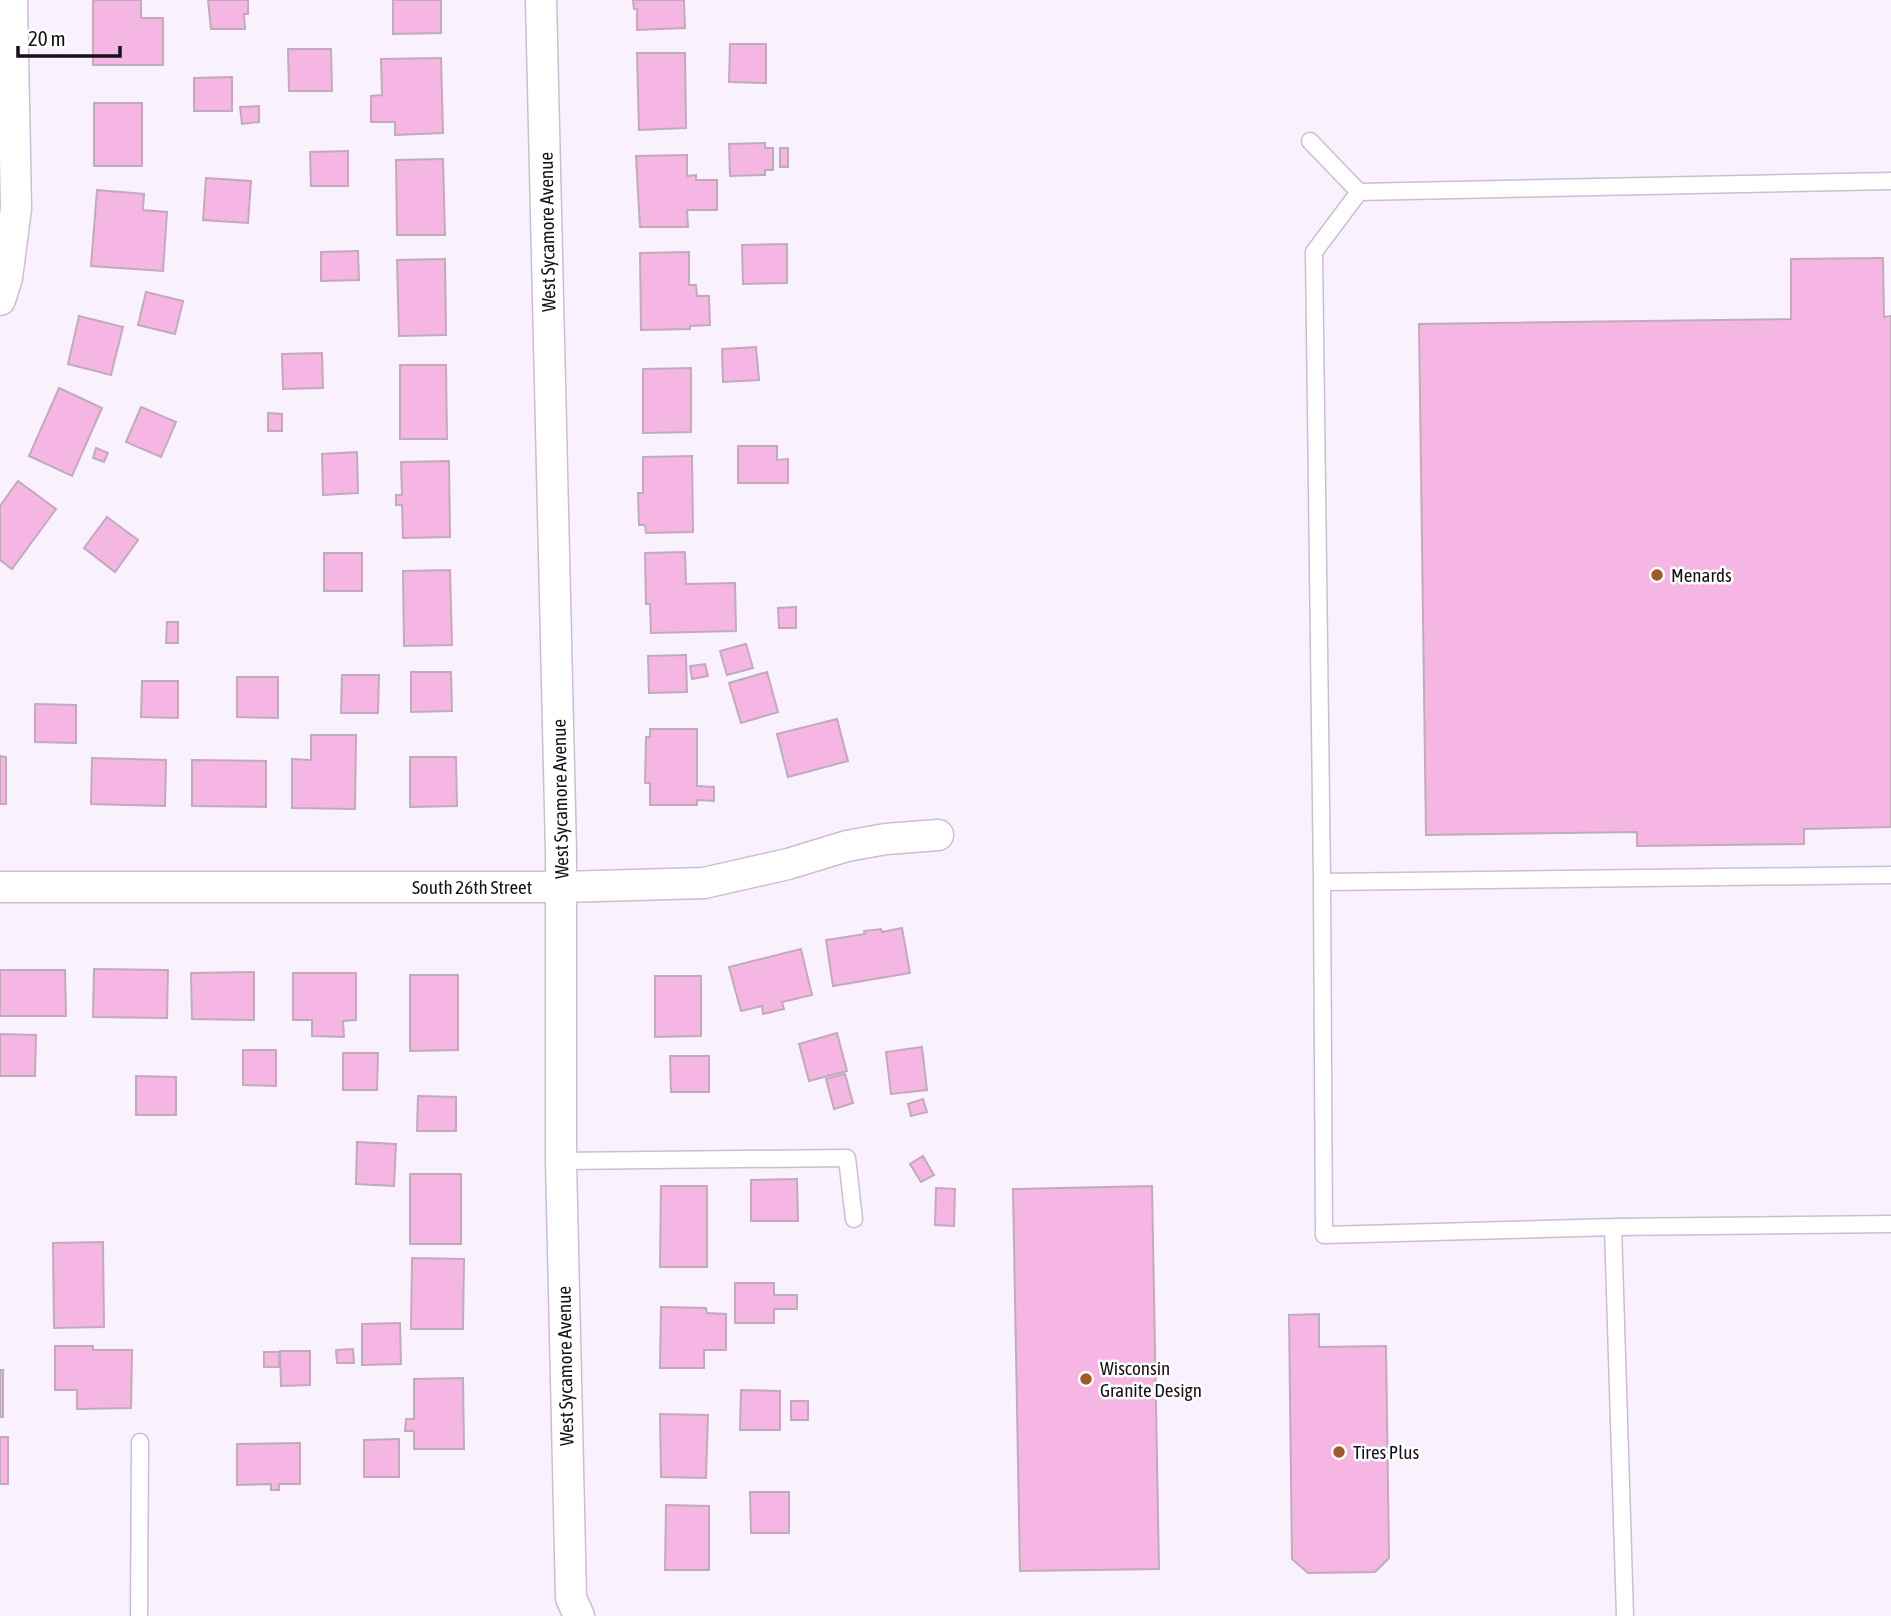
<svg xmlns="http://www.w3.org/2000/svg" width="1891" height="1616" font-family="'Asap Condensed',sans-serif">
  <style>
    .building { fill: #f6b6e4; stroke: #c1abba; stroke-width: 2 }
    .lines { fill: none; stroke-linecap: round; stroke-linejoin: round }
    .service-casing { stroke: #cdbdd2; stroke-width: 19 }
    .minor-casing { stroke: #cdbdd2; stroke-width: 33 }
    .service { stroke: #fff; stroke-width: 16 }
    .minor { stroke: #fff; stroke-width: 30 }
    .poi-dot { fill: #9f5c2a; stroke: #fff; stroke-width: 2.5 }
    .labels { text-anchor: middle; stroke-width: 5; stroke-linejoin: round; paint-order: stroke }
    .street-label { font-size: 19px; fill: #161118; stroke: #fff }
    .poi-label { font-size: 19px; fill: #161118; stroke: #fff; text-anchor: start }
  </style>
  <rect width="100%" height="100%" fill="#faf1fe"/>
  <path class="building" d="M93 0H141V18H163V65H93Z
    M208 0H248V14H244L245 29H211Z
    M393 0H441V33L393 34Z
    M633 0H684L685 28 637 30V9H634Z
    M730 44H766V83L729 82Z
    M288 49H331L332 91H289Z
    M637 53H685L686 128 639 130Z
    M441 58 443 133 395 135V122H371V96L382 95 381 59Z
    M232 77V111H194V78Z
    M94 103H142V166H94Z
    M259 106V122L242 124 240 107Z
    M765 143V148H773V170H765V175L730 176 729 144Z
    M780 148H788V167H780Z
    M348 151V186H311L310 152Z
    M687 155V176L696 175V180H717V210H687L688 227H640L636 156Z
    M443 159 445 235H397L396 160Z
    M206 178 251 181 248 223 203 220Z
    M97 190 144 194 143 210 167 212 163 271 91 266Z
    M787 244V283L743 284 742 245Z
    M358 251 359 280 321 281V252Z
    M689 252V285H696L697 296H709L710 325 690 326V329L641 330 640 253Z
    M1883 258 1884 317 1891 316V827L1804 829V844L1637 846V832L1426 835 1419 324 1791 319V259Z
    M445 259 446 335 399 336 397 260Z
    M146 292 183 301 175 334 138 325Z
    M79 316 123 327 111 375 68 364Z
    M756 347 759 380 723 382 722 349Z
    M322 353 323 388 283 389 282 354Z
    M400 365H446L447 439H400Z
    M691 368V432L643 433V369Z
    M59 388 102 408 72 476 29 456Z
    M141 407 176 422 161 457 126 442Z
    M268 413 282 414V431H268Z
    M738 446H777V460L788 459V483H738Z
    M96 448 108 453 104 462 93 458Z
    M357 452 358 493 323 495 322 454Z
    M692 456 693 532 646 533 645 525H639L638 493H643V457Z
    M449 461 450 537 403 538 402 505H396V495H402L401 462Z
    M18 481 56 509 12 569 0 560V506Z
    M107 517 138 540 115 572 84 548Z
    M685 552 686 584 735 583 736 631 651 633 650 604H646L645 553Z
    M324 553H362V591H324Z
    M450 570 452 645 404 646 403 571Z
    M796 607V628H779L778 608Z
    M167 622H178V643H166Z
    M746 644 753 668 727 675 720 651Z
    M686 655 687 692 649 693 648 656Z
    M705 664 708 676 692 679 690 666Z
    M411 672H451L452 711 411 712Z
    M767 672 778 712 741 723 729 683Z
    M342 675H379L378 713H341Z
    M237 677H278V718L237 717Z
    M142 681H178V718L141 717Z
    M35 704 76 705V743L35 742Z
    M837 719 848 761 788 777 777 734Z
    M650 729H697V786L714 787V801L697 800V805H650V783H645L646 737H650Z
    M311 735H356L355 809 292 808V759L311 760Z
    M0 756 6 757V804H0Z
    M410 757H456L457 806 410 807Z
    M92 758 166 760 165 806 91 804Z
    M192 760 266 761V807L192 806Z
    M902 928 910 973 833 986 826 940 865 934 864 931 881 929 882 932Z
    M801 949 812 995 782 1002 784 1009 763 1014 762 1006 741 1011 729 967Z
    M94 969 168 970 167 1018 93 1017Z
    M0 970H65L66 1016H0Z
    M254 972V1020L192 1019 191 973Z
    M293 973H356V1020L343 1021 344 1037 312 1036V1020H293Z
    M410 975H458V1050L410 1051Z
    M655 976H701V1036L655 1037Z
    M837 1033 847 1071 809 1081 799 1044Z
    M0 1034 36 1035 35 1076H0Z
    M922 1047 927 1090 891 1094 886 1052Z
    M243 1050H276V1086L243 1085Z
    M343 1053H378L377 1090H343Z
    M670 1056H709V1092H671Z
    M845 1074 853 1103 834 1109 826 1079Z
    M136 1076 176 1077V1115H136Z
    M418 1096 456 1097V1131H417Z
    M923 1099 927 1112 911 1116 908 1104Z
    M357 1142 396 1144 394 1186 356 1184Z
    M923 1156 934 1175 921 1182 910 1164Z
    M410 1174H461V1244H410Z
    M797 1179 798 1221H751V1180Z
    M661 1186H707V1267H660Z
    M1152 1186 1159 1569 1020 1571 1013 1189Z
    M936 1188 955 1189 954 1226 935 1225Z
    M103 1242 104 1327 54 1328 53 1243Z
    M412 1258 464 1259 463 1329H411Z
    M735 1283H774V1295H797V1309H774V1323H735Z
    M661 1307 706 1308 707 1313 726 1314V1350H704V1368H660Z
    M1319 1314V1347L1386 1346 1389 1558 1375 1572 1308 1573 1292 1559 1289 1315Z
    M400 1323 401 1364 362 1365V1324Z
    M55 1346H93V1350H132L131 1408 77 1409V1390H55Z
    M353 1349 354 1363H337L336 1350Z
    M280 1351H310V1385L281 1386Z
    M264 1352H279V1367H264Z
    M0 1370H3V1417H0Z
    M463 1378 464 1449H414V1431H405L406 1419H414V1379Z
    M741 1390 780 1391V1430H740Z
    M791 1401H808V1420H791Z
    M660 1414 708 1415 706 1478 661 1477Z
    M0 1437H8V1484H0Z
    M399 1439V1477H364V1440Z
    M300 1443V1484H279V1490H271V1484L237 1485V1444Z
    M750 1492H789V1533H751Z
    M666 1505 709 1506V1570H665Z"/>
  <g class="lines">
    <defs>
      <path id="service" d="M1310 141 1359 192 1891 181
        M1891 875 1322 882 1324 1235 1613 1227 1891 1224
        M1322 882 1314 252 1359 192
        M561 1161 847 1158 854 1219
        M1613 1227 1625 1616
        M139 1616 140 1442"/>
      <path id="minor" d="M541 0 561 853V1161L571 1598 579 1616
        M0 300 7 278 16 208 12 0
        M0 887H562L704 883 788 864 847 846 886 839 938 835"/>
    </defs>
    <use href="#service" class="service-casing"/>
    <use href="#minor" class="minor-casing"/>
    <use href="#service" class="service"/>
    <use href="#minor" class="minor"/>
  </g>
  <g class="poi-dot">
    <circle cx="1657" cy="575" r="7"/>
    <circle cx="1086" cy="1379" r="7"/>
    <circle cx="1339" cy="1452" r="7"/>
  </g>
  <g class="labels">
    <g class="street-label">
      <text transform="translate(547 232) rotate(-91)" y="7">West Sycamore Avenue</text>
      <text transform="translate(560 799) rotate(-91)" y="7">West Sycamore Avenue</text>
      <text x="472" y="894">South 26th Street</text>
      <text transform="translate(565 1366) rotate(-91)" y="7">West Sycamore Avenue</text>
    </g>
    <g class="poi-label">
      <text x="1671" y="582">Menards</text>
      <text x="1100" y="1375">Wisconsin<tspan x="1100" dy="22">Granite Design</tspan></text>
      <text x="1353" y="1459">Tires Plus</text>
    </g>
  </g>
  <path d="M18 46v10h102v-10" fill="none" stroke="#161118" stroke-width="3.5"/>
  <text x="28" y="46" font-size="21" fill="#161118" stroke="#ffffff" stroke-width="5" paint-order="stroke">20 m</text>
</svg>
